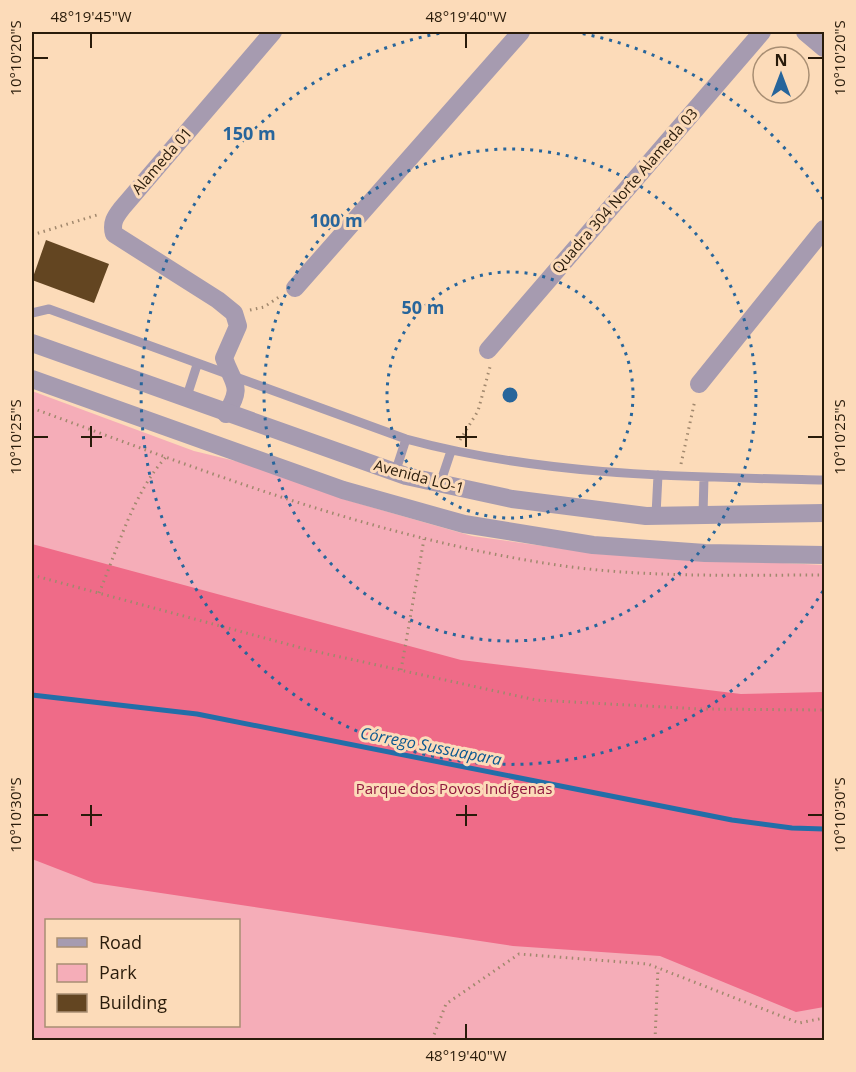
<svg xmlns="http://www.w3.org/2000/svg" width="856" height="1072" font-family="'Open Sans',sans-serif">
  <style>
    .green { fill: #f5adb8; fill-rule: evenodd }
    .forest { fill: #ef6b88 }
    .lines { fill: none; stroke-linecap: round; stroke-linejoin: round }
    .stream { stroke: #236ea8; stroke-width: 5 }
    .building { fill: #634521 }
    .path { stroke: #a1886d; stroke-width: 3; stroke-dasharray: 1.5 4.5; stroke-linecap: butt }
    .service { stroke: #a69bb0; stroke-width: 9 }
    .minor { stroke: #a69bb0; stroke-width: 18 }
    .tertiary { stroke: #a69bb0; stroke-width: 18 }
    .ticks { fill: none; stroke: #291b0a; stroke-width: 2 }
    .ring { fill: none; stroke: #27659b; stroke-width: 3; stroke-dasharray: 3 6 }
    .labels { text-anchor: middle; stroke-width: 6; stroke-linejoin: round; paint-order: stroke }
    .street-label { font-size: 15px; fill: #291b0a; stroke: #fcdbb9 }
    .park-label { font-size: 15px; fill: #90173e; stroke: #fcdbb9 }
    .water-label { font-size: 16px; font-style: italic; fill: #0a5790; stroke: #fcdbb9 }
    .centre { fill: #27659b; stroke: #fcdbb9; stroke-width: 3 }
    .ring-label { font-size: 18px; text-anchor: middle; font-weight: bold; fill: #27659b; stroke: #fcdbb9; stroke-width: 6; stroke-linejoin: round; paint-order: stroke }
    .neatline { fill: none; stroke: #291b0a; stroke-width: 2 }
    .ticks-label { font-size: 15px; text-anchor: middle; fill: #291b0a }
  </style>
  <rect width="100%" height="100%" fill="#fcdbb9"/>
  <path class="green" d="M32 391 194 451 252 465 343 499 472 536 600 554 824 565V1040H32ZM46 920H238V1026H46Z"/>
  <path class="forest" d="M32 544 461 660 741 694 824 692V1007L796 1012 660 956 513 946 94 883 32 859Z"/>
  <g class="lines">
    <path class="stream" d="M32 695 197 714 732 820 792 828 824 829"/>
  </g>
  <path class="building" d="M46 240 109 264 94 303 32 280Z"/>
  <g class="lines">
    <path class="path" d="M32 235 97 215
      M250 310 264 307 282 295
      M32 408C203 471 375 538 557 565 645 578 736 575 824 575
      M460 440 478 411 490 367
      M681 464 695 400
      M32 575 309 650 536 700 701 709 824 710
      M99 593C118 548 133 493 166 457
      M401 670 424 539
      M432 1040 446 1004 519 954 648 964 799 1023 824 1018
      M655 1040 658 968"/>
    <path class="service" d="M32 313 49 309 406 439C542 476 684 477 824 480
      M186 399 197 365
      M395 473 406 439
      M440 484 451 451
      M656 515 658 475
      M703 515 704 477"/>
    <path class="minor" d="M805 32 824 48
      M295 288 521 32
      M488 350 762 32
      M699 384 824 229
      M226 414C244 385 233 385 224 358L238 326 234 313 218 300 114 234C111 223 115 217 122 208L273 32"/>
    <path class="tertiary" d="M32 343 406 476 512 499 646 516 824 513
      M32 379 343 490 464 524 593 545 705 553 824 555"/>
  </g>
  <path class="ticks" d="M91 33V48M466 33V48M33 58H48M808 58H823M91 426V447M466 426V447M33 437H48M81 437H102M456 437H477M808 437H823M91 805V826M466 805V826M33 815H48M81 815H102M456 815H477M808 815H823M466 1024V1039"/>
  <g class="ring">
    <circle cx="510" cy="395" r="123"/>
    <circle cx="510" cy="395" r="246"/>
    <path d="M823 591A369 369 0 1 1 446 32M574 32A369 369 0 0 1 823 199"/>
  </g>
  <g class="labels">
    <g class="street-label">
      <text transform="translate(162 161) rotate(-49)" y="5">Alameda 01</text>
      <text transform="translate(625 191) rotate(-49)" y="5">Quadra 304 Norte Alameda 03</text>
      <text transform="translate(419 477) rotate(15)" y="5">Avenida LO-1</text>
    </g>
    <g class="park-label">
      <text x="454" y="794">Parque dos Povos Indígenas</text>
    </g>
    <g class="water-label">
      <text transform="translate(431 746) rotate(11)" y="6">Córrego Sussuapara</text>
    </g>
  </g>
  <circle cx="510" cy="395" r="9" class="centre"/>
  <g class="ring-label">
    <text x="249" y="140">150 m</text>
    <text x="336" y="227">100 m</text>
    <text x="423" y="314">50 m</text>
  </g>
  <rect width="856" height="1072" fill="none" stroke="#fcdbb9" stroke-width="66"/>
  <rect x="45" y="919" width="195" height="108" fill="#fcdbb9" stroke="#a88e73" stroke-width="1.5"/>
  <rect x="57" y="938" width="30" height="9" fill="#a69bb0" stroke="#a88e73" stroke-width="1.5"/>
  <text x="99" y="949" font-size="18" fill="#291b0a">Road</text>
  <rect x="57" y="964" width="30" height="18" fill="#f5adb8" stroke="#a88e73" stroke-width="1.5"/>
  <text x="99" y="979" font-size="18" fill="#291b0a">Park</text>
  <rect x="57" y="994" width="30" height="18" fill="#634521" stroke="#a88e73" stroke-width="1.5"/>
  <text x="99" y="1009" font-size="18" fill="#291b0a">Building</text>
  <g transform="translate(781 75)"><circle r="28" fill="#fcdbb9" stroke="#a88e73" stroke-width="1.5"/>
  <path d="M0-4.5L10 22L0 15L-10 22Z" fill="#27659b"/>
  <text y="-9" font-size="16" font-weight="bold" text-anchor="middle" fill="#291b0a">N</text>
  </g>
  <rect x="33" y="33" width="790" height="1006" class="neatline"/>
  <g class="ticks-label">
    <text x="91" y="22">48°19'45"W</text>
    <text x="466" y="22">48°19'40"W</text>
    <text transform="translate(16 58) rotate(-90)" y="5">10°10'20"S</text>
    <text transform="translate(840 58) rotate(-90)" y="5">10°10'20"S</text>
    <text transform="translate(16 437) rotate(-90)" y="5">10°10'25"S</text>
    <text transform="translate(840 437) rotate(-90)" y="5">10°10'25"S</text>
    <text transform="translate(16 815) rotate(-90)" y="5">10°10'30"S</text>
    <text transform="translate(840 815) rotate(-90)" y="5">10°10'30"S</text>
    <text x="466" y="1061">48°19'40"W</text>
  </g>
</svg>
